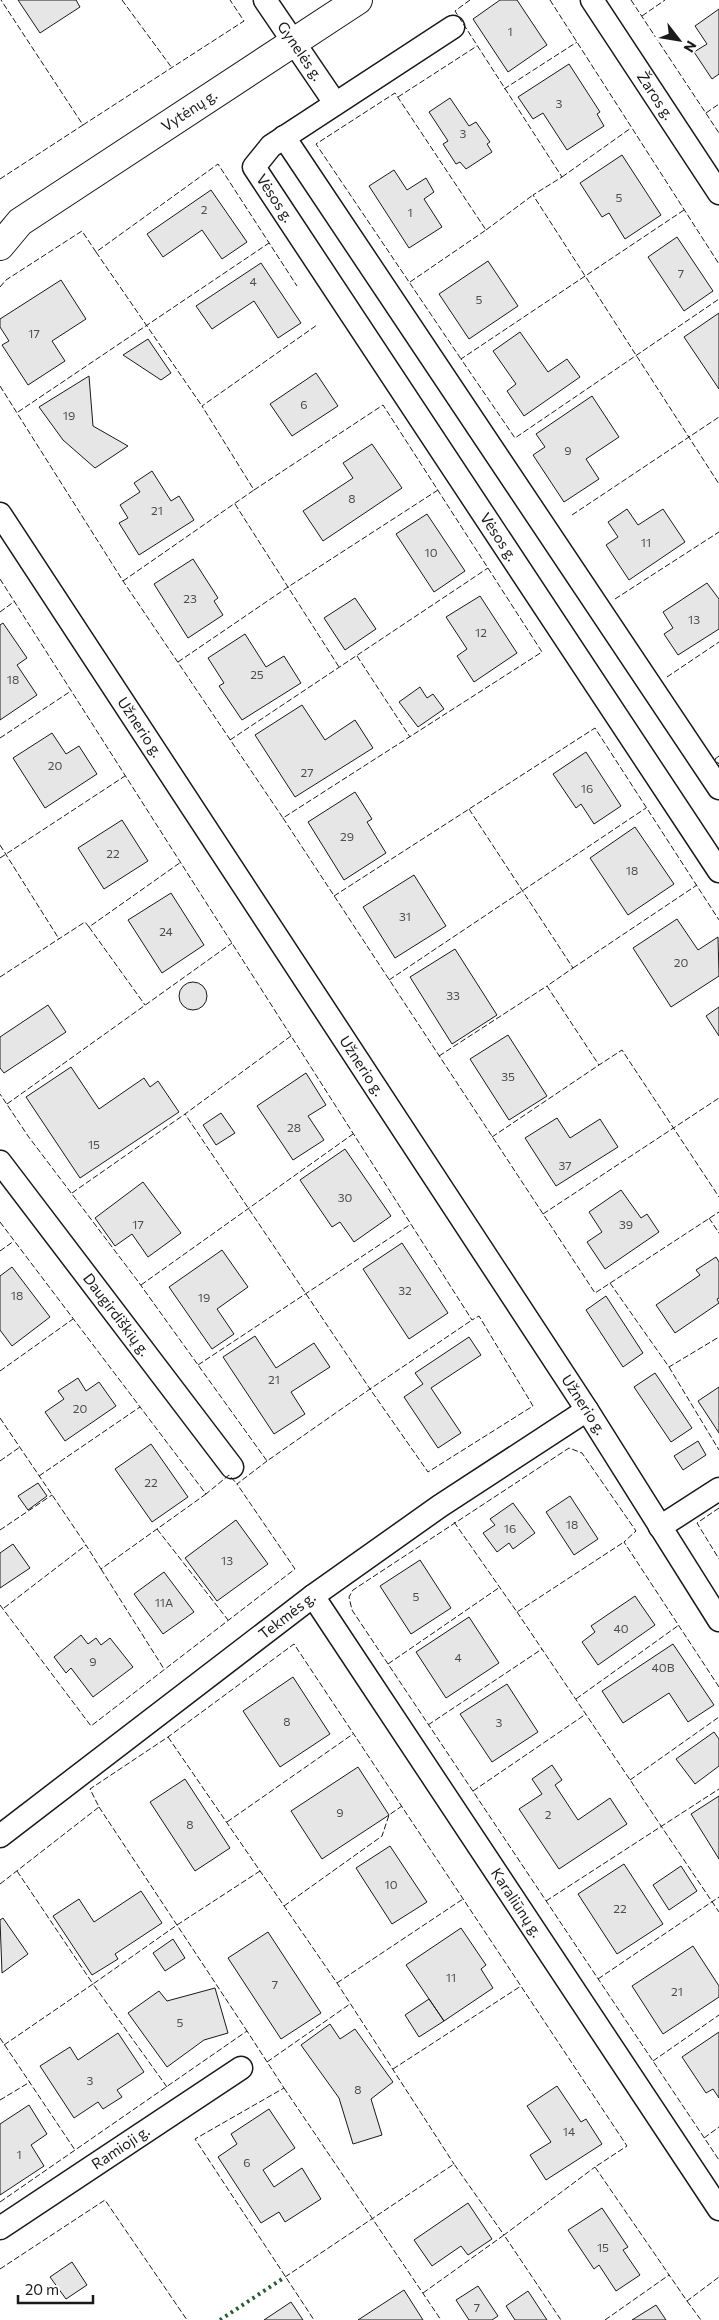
<svg xmlns="http://www.w3.org/2000/svg" width="719" height="2320" font-family="Commissioner,sans-serif">
  <style>
    .building { fill: #e6e6e6; stroke: #1a1a1a }
    .lines { fill: none; stroke-linecap: round; stroke-linejoin: round }
    .minor-casing { stroke: #1a1a1a; stroke-width: 25 }
    .secondary-casing { stroke: #1a1a1a; stroke-width: 30 }
    .minor { stroke: #fff; stroke-width: 22 }
    .secondary { stroke: #fff; stroke-width: 28 }
    .hedge { stroke: #2b5a34; stroke-width: 4; stroke-dasharray: 2.5 4; stroke-linecap: butt }
    .fence { stroke: #1a1a1a; stroke-width: 1; stroke-dasharray: 6 2.5; stroke-linecap: butt }
    .labels { text-anchor: middle; stroke-width: 4; stroke-linejoin: round; paint-order: stroke }
    .number-label { font-size: 12px; fill: #4d4d4d }
    .street-label { font-size: 15px; fill: #1a1a1a; stroke: #fff }
  </style>
  <rect width="100%" height="100%" fill="#fff"/>
  <path class="building" d="M18 0H76L80 7 40 33Z
    M500 0H517L547 45 508 72 473 19Z
    M719 9V74L712 79 694 52 707 44 695 26Z
    M569 64 600 112 597 114 604 126 567 150 543 113 533 119 518 97Z
    M450 98 469 126 476 122 490 142 487 144 492 152 466 169 460 162 456 164 443 144 448 141 429 112Z
    M622 155 661 215 625 239 609 213 602 217 580 183Z
    M394 170 407 190 426 178 434 192 424 199 442 227 409 248 369 186Z
    M211 190 247 242 222 259 202 230 163 257 147 234Z
    M677 237 713 291 684 311 648 257Z
    M488 261 518 306 469 339 439 294Z
    M261 263 301 323 278 338 254 301 212 329 196 306Z
    M61 280 86 319 52 341 65 361 28 385 2 345 9 341 0 327V319Z
    M719 313V389L684 337Z
    M520 332 548 372 567 359 580 377 524 416 507 391 516 384 493 351Z
    M148 339 171 373 161 380 123 355Z
    M316 373 338 406 292 436 270 404Z
    M89 376 93 426 128 446 95 468 63 440 39 407Z
    M592 396 619 437 586 459 599 479 564 502 533 455 545 447 536 434Z
    M372 444 402 488 323 541 303 511 353 478 343 463Z
    M152 471 171 501 179 496 194 520 139 555 119 523 128 518 120 505 140 492 134 483Z
    M627 509 638 525 663 509 685 542 629 580 606 545 618 537 608 522Z
    M427 514 465 571 434 592 396 534Z
    M193 559 218 598 214 601 223 615 188 638 154 584Z
    M707 583 719 599V629L678 655 664 634 673 628 663 612Z
    M480 596 517 653 474 682 457 656 467 649 446 617Z
    M355 598 376 629 345 650 324 618Z
    M3 623 27 658 17 665 37 695 0 720V625Z
    M245 634 266 667 284 656 301 683 242 720 219 686 224 683 208 658Z
    M420 687 427 698 433 694 444 709 418 727 399 702Z
    M302 705 325 740 355 720 373 748 295 797 255 735Z
    M52 733 66 754 79 746 97 774 45 808 13 758Z
    M586 752 621 806 594 824 581 804 576 808 553 774Z
    M355 792 372 819 367 822 386 853 344 880 308 822Z
    M122 820 148 861 104 889 78 848Z
    M635 827 674 884 628 915 590 858Z
    M414 875 446 926 395 958 363 907Z
    M171 893 204 945 162 973 128 920Z
    M677 919 698 950 718 937 719 976 671 1007 633 948Z
    M455 949 497 1015 452 1044 410 977Z
    M179 996a14 14 0 1 1 28 0a14 14 0 1 1-28 0Z
    M48 1005 66 1032 4 1073 0 1068V1037Z
    M719 1007V1036L706 1016Z
    M508 1035 547 1096 509 1120 470 1059Z
    M71 1067 99 1109 144 1078 150 1087 158 1081 179 1112 80 1178 26 1097Z
    M306 1073 326 1105 308 1116 324 1140 293 1160 257 1106Z
    M221 1113 235 1133 216 1145 203 1125Z
    M557 1118 570 1138 600 1119 618 1147 556 1186 525 1138Z
    M345 1149 391 1216 354 1242 340 1222 332 1227 300 1180Z
    M143 1182 181 1233 148 1257 132 1234 115 1246 95 1218Z
    M621 1190 641 1218 647 1214 659 1232 605 1269 587 1242 602 1232 589 1212Z
    M402 1243 448 1313 409 1339 363 1269Z
    M222 1250 248 1287 217 1309 234 1334 212 1349 169 1287Z
    M716 1257 719 1262V1298L717 1299 719 1303 675 1333 656 1305 700 1275 696 1270Z
    M12 1267 50 1317 12 1346 0 1330V1276Z
    M606 1296 643 1353 623 1367 586 1310Z
    M255 1336 276 1368 314 1343 330 1367 291 1392 305 1414 274 1434 223 1357Z
    M469 1337 481 1355 431 1388 461 1433 438 1448 404 1397 423 1384 415 1373Z
    M655 1373 692 1428 671 1442 634 1387Z
    M78 1378 86 1391 99 1382 116 1406 65 1441 45 1412 64 1399 58 1391Z
    M719 1387V1433L698 1401Z
    M698 1441 706 1455 683 1470 674 1456Z
    M151 1444 188 1497 152 1522 115 1469Z
    M38 1483 47 1496 28 1510 18 1496Z
    M570 1496 598 1539 574 1555 546 1512Z
    M513 1503 535 1533 513 1549 509 1543 497 1552 483 1533 495 1525 490 1519Z
    M236 1520 268 1564 217 1601 185 1558Z
    M13 1544 30 1568 0 1588V1553Z
    M420 1560 451 1608 411 1634 380 1586Z
    M164 1572 194 1612 163 1634 134 1594Z
    M635 1596 655 1625 598 1665 582 1642 595 1632 591 1626Z
    M469 1617 499 1663 446 1698 416 1652Z
    M81 1635 88 1644 96 1638 101 1645 110 1638 133 1667 93 1697 71 1668 66 1673 54 1657Z
    M673 1644 714 1705 688 1722 669 1693 623 1723 602 1691Z
    M293 1677 330 1734 280 1767 243 1711Z
    M507 1684 538 1732 492 1762 460 1714Z
    M714 1732 719 1739V1766L695 1784 676 1759Z
    M552 1765 562 1780 555 1785 578 1820 610 1798 627 1824 559 1869 519 1809 542 1794 532 1779Z
    M358 1767 389 1815 322 1859 291 1811Z
    M185 1779 230 1848 195 1871 150 1802Z
    M719 1796V1859L691 1814Z
    M390 1846 427 1902 392 1924 356 1868Z
    M624 1864 663 1924 617 1954 578 1894Z
    M681 1866 697 1891 669 1910 653 1885Z
    M141 1891 162 1923 115 1954 118 1959 92 1975 53 1916 79 1899 94 1922Z
    M3 1918 28 1954 2 1973 0 1920Z
    M461 1928 486 1965 481 1969 493 1988 444 2021 406 1965Z
    M268 1932 321 2013 281 2039 228 1958Z
    M173 1939 185 1958 165 1971 153 1953Z
    M693 1946 719 1986V1997L663 2034 632 1986Z
    M215 1988 228 2033 204 2040 167 2067 128 2013 159 1991 167 2001Z
    M429 1999 444 2021 419 2037 405 2015Z
    M330 2024 340 2039 355 2029 393 2082 371 2099 382 2135 353 2144 339 2098 301 2045Z
    M719 2032V2098L713 2089 706 2093 682 2057Z
    M118 2033 144 2072 117 2090 122 2097 103 2109 98 2102 74 2118 40 2066 70 2047 78 2060Z
    M557 2086 581 2122 586 2119 602 2144 546 2180 530 2155 551 2142 527 2106Z
    M29 2105 47 2134 31 2145 44 2166 0 2195V2124Z
    M269 2109 295 2148 263 2170 274 2187 302 2168 321 2199 285 2222 279 2212 261 2223 218 2157 237 2144 231 2134Z
    M468 2203 492 2239 468 2255 461 2246 432 2266 414 2240Z
    M602 2208 628 2247 623 2250 640 2275 616 2291 599 2265 594 2269 568 2230Z
    M72 2262 87 2285 66 2299 50 2277Z
    M478 2286 498 2316 492 2320H469L456 2300Z
    M404 2290 423 2320H358Z
    M528 2291 547 2320H515L506 2306Z
    M291 2302 303 2320H264Z
    M656 2305 666 2320H632Z"/>
  <g class="lines">
    <defs>
      <g id="minor">
        <path id="s1" d="M265 0 335 103"/>
        <path id="s2" d="M592 0 719 193"/>
        <path id="s3" d="M453 27 271 146 254 167 719 871"/>
        <path d="M284 137 719 788"/>
        <path id="s4" d="M0 514 587 1410 719 1620"/>
        <path id="s5" d="M0 1162 232 1467"/>
        <path d="M660 1527 719 1489"/>
        <path id="s6" d="M313 1596 719 2209"/>
        <path id="s7" d="M0 1836 313 1596 440 1506 587 1410"/>
        <path id="s8" d="M0 2228 241 2068"/>
      </g>
      <g id="secondary">
        <path id="s9" d="M0 246 20 222 358 0"/>
      </g>
    </defs>
    <use href="#minor" class="minor-casing"/>
    <use href="#secondary" class="secondary-casing"/>
    <use href="#minor" class="minor"/>
    <use href="#secondary" class="secondary"/>
    <path class="hedge" d="M220 2320 285 2277"/>
    <path class="fence" d="M122 0 172 68
      M470 0 455 11 562 177 533 195 719 484
      M550 0 719 264
      M631 0 719 133
      M642 16 665 0
      M504 89 577 42
      M398 97 477 46
      M706 113 719 104
      M83 125 244 21 230 0
      M562 177 631 128
      M0 179 83 125 1 0
      M684 210 461 359 515 438 719 299
      M486 230 533 195
      M96 252 202 406
      M410 282 486 230 395 93 316 144 461 359
      M0 287 6 280 82 231 96 252 218 164 297 286
      M0 386 123 581 283 818 542 652 383 405 254 490 202 406 317 325
      M18 412 269 243
      M235 504 339 667
      M572 515 719 417
      M0 579 472 1320 479 1316 533 1406 428 1472 370 1389 267 1461 137 1280 28 1136 0 1094
      M123 581 254 490
      M615 599 719 532
      M0 612 15 601
      M357 656 410 737
      M178 662 288 587 438 490
      M667 677 719 642
      M0 738 71 691
      M230 740 488 568
      M719 756 715 759 719 764
      M469 809 573 968 547 986 599 1065 622 1050 719 1197
      M283 818 595 1293 719 1212
      M0 845 59 939
      M0 858 125 776
      M334 896 595 728 719 920
      M89 927 145 1005
      M573 968 697 885
      M0 977 85 922 89 927 181 862
      M389 980 646 808
      M291 1036 185 1114 370 1389 472 1320
      M439 1056 547 986
      M7 1104 232 943
      M492 1137 599 1065
      M72 1193 185 1114
      M543 1214 719 1098
      M709 1218 719 1233
      M0 1222 206 1494 229 1475 237 1484
      M0 1251 14 1241
      M610 1283 669 1367 719 1337
      M141 1285 353 1134
      M198 1365 411 1224
      M669 1367 719 1450
      M0 1371 73 1319
      M0 1418 86 1545
      M0 1461 20 1447
      M39 1476 140 1407
      M719 1508 697 1523 719 1559
      M454 1522 517 1612 624 1542
      M157 1529 228 1620
      M0 1530 52 1495
      M101 1569 164 1669
      M0 1605 91 1726 295 1569 237 1484 267 1461
      M4 1608 86 1545 101 1569 206 1494
      M517 1612 719 1912
      M388 1664 500 1587
      M719 1687 624 1542 636 1531 582 1453 569 1448 353 1590 349 1597 352 1610 719 2160
      M576 1699 679 1625
      M428 1725 542 1649
      M168 1737 337 1983 454 2164
      M630 1780 719 1717
      M473 1791 586 1714
      M99 1807 247 2031
      M227 1822 353 1734
      M0 1884 99 1807 90 1789 168 1737 294 1644 627 2146 595 2167 687 2301 719 2277
      M546 1901 719 1789
      M284 1906 382 1836 389 1815 402 1806
      M598 1979 719 1897
      M337 1983 463 1899
      M0 2038 75 2150
      M4 2045 93 1984 17 1871
      M653 2061 719 2015
      M267 2062 350 2004
      M393 2069 521 1986
      M167 2087 93 1984 177 1925 260 1871
      M284 2088 441 2320
      M0 2100 30 2082
      M704 2138 719 2127
      M0 2202 247 2031 284 2088 195 2139 314 2320
      M0 2269 105 2200 187 2320
      M285 2277 454 2164 504 2235 595 2167
      M423 2293 504 2235 561 2320
      M687 2301 701 2320
      M605 2320 669 2275"/>
  </g>
  <g class="labels">
    <g class="number-label">
      <text x="510" y="36">1</text>
      <text x="559" y="108">3</text>
      <text x="463" y="138">3</text>
      <text x="619" y="202">5</text>
      <text x="204" y="214">2</text>
      <text x="410" y="217">1</text>
      <text x="681" y="278">7</text>
      <text x="253" y="286">4</text>
      <text x="479" y="304">5</text>
      <text x="34" y="338">17</text>
      <text x="304" y="409">6</text>
      <text x="69" y="420">19</text>
      <text x="568" y="455">9</text>
      <text x="352" y="503">8</text>
      <text x="157" y="515">21</text>
      <text x="646" y="547">11</text>
      <text x="431" y="557">10</text>
      <text x="190" y="603">23</text>
      <text x="694" y="624">13</text>
      <text x="481" y="637">12</text>
      <text x="257" y="679">25</text>
      <text x="13" y="684">18</text>
      <text x="55" y="770">20</text>
      <text x="307" y="777">27</text>
      <text x="587" y="793">16</text>
      <text x="347" y="841">29</text>
      <text x="113" y="858">22</text>
      <text x="632" y="875">18</text>
      <text x="405" y="921">31</text>
      <text x="166" y="936">24</text>
      <text x="681" y="967">20</text>
      <text x="453" y="1000">33</text>
      <text x="508" y="1081">35</text>
      <text x="294" y="1132">28</text>
      <text x="94" y="1149">15</text>
      <text x="565" y="1170">37</text>
      <text x="345" y="1202">30</text>
      <text x="138" y="1229">17</text>
      <text x="626" y="1229">39</text>
      <text x="405" y="1295">32</text>
      <text x="17" y="1300">18</text>
      <text x="204" y="1302">19</text>
      <text x="274" y="1384">21</text>
      <text x="80" y="1413">20</text>
      <text x="151" y="1487">22</text>
      <text x="572" y="1529">18</text>
      <text x="510" y="1533">16</text>
      <text x="227" y="1565">13</text>
      <text x="416" y="1601">5</text>
      <text x="164" y="1607">11A</text>
      <text x="621" y="1633">40</text>
      <text x="458" y="1662">4</text>
      <text x="93" y="1666">9</text>
      <text x="663" y="1672">40B</text>
      <text x="287" y="1726">8</text>
      <text x="499" y="1727">3</text>
      <text x="340" y="1817">9</text>
      <text x="548" y="1819">2</text>
      <text x="190" y="1829">8</text>
      <text x="391" y="1889">10</text>
      <text x="620" y="1913">22</text>
      <text x="451" y="1982">11</text>
      <text x="275" y="1989">7</text>
      <text x="677" y="1996">21</text>
      <text x="180" y="2027">5</text>
      <text x="90" y="2085">3</text>
      <text x="358" y="2094">8</text>
      <text x="569" y="2136">14</text>
      <text x="19" y="2159">1</text>
      <text x="247" y="2167">6</text>
      <text x="603" y="2252">15</text>
      <text x="477" y="2312">7</text>
    </g>
    <g class="street-label">
      <text dy="5" stroke="none"><textPath href="#s1" startOffset="62">Gynelės g.</textPath></text>
      <text dy="5" stroke="none"><textPath href="#s2" startOffset="115">Žaros g.</textPath></text>
      <text dy="5" stroke="none"><textPath href="#s9" startOffset="234">Vytėnų g.</textPath></text>
      <text dy="5" stroke="none"><textPath href="#s3" startOffset="282">Vėsos g.</textPath></text>
      <text dy="5" stroke="none"><textPath href="#s3" startOffset="688">Vėsos g.</textPath></text>
      <text dy="5" stroke="none"><textPath href="#s4" startOffset="255">Užnerio g.</textPath></text>
      <text dy="5" stroke="none"><textPath href="#s4" startOffset="660">Užnerio g.</textPath></text>
      <text dy="5" stroke="none"><textPath href="#s5" startOffset="192">Daugirdiškių g.</textPath></text>
      <text dy="5" stroke="none"><textPath href="#s4" startOffset="1065">Užnerio g.</textPath></text>
      <text dy="5" stroke="none"><textPath href="#s7" startOffset="362">Tekmės g.</textPath></text>
      <text dy="5" stroke="none"><textPath href="#s6" startOffset="368">Karaliūnų g.</textPath></text>
      <text dy="5" stroke="none"><textPath href="#s8" startOffset="145">Ramioji g.</textPath></text>
    </g>
  </g>
  <g transform="translate(679 40) rotate(121)" stroke="#ffffff" stroke-width="4" paint-order="stroke">
  <path d="M0-4L9 19L0 12L-9 19Z" fill="#1a1a1a"/>
  <text y="-8" font-size="14" font-weight="bold" text-anchor="middle" fill="#1a1a1a">N</text>
  </g>
  <path d="M18 2295v8h75v-8" fill="none" stroke="#1a1a1a" stroke-width="2.5"/>
  <text x="25" y="2295" font-size="15" fill="#1a1a1a" stroke="#ffffff" stroke-width="4" paint-order="stroke">20 m</text>
</svg>
